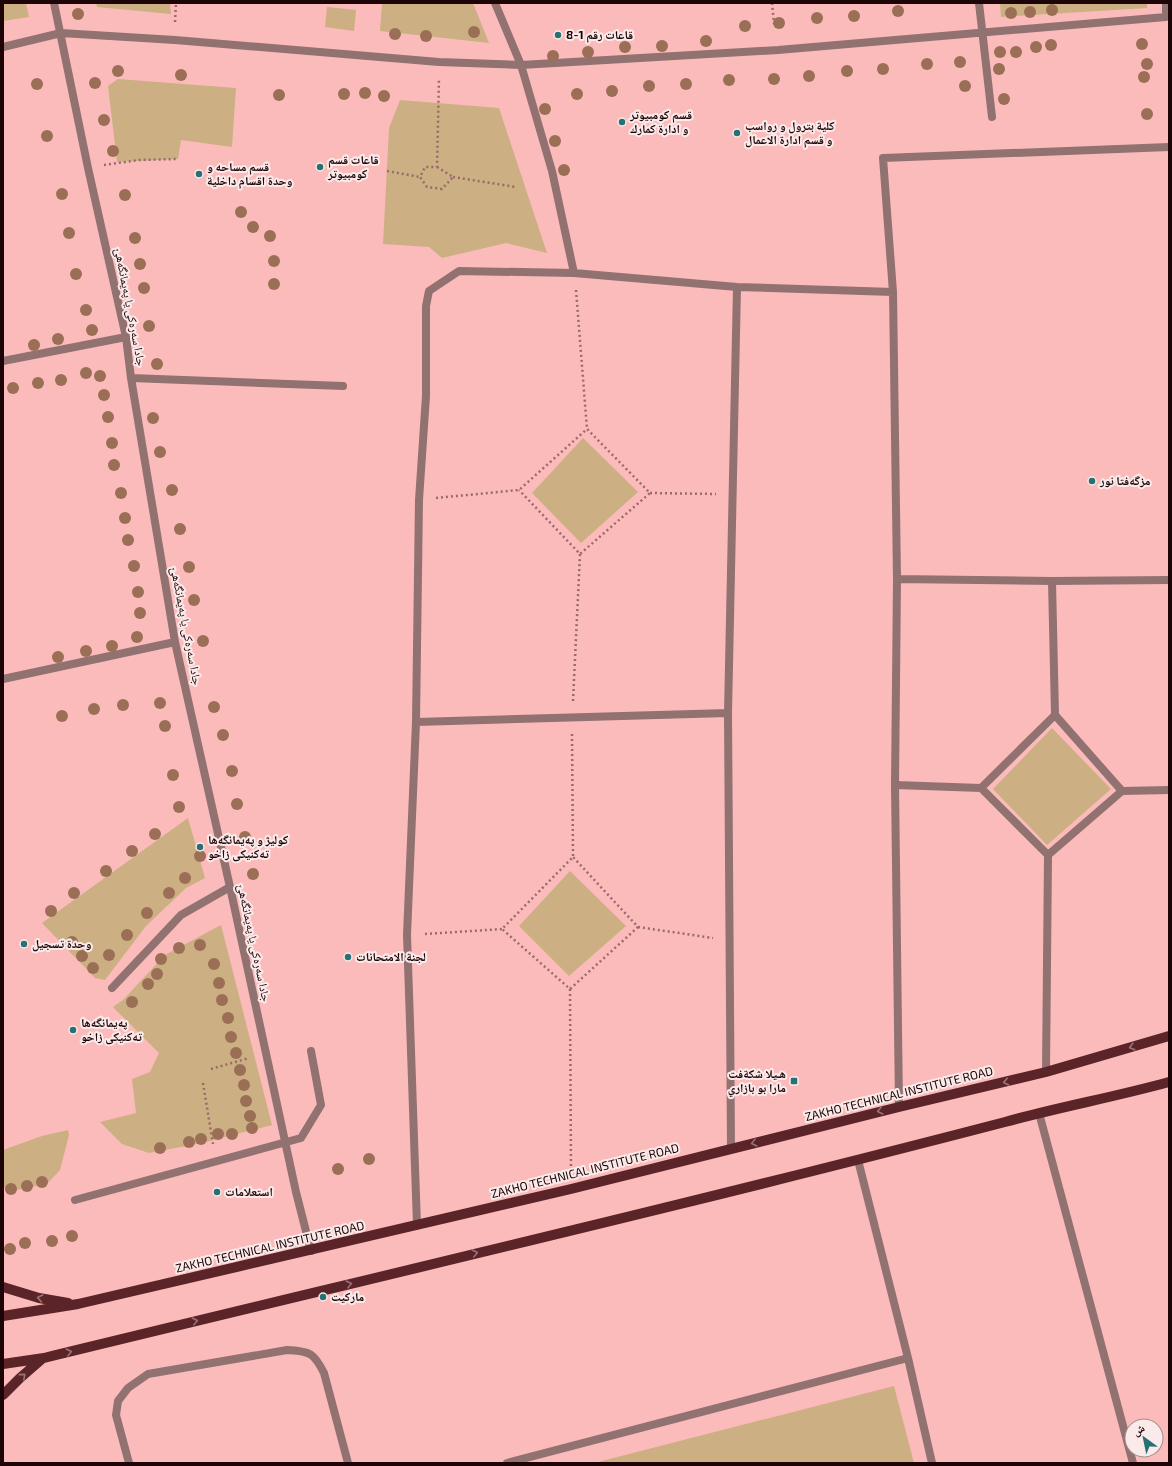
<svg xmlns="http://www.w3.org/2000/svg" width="1172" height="1466" font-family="'Exo 2','Noto Naskh Arabic',sans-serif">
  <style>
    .green { fill: #ccaf82 }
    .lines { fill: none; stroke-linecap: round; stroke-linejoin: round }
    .path { stroke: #996a6a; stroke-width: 2.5; stroke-dasharray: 2 3; stroke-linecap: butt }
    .lane { stroke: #927171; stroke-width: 8 }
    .street { stroke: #927171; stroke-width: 8 }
    .primary { stroke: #5b2428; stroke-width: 10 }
    .tree { fill: #9a6f55 }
    .oneway { stroke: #9b7376 }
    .poi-dot { fill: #267174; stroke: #fbeaea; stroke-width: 1.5 }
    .labels { text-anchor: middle; stroke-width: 4; stroke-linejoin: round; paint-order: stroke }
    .poi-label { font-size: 12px; font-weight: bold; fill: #1d0406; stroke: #fbeaea; text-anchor: start }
    .street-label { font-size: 12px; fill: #1d0406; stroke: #fbeaea }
  </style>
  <rect width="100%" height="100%" fill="#fcbbbb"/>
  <path class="green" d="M3 3H26L29 17 3 21Z
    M96 3H170L171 14 97 7Z
    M382 3H473L489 43 380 31Z
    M1000 3H1147V8L1001 17Z
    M327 7 356 10 354 31 325 27Z
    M118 79 236 88 232 147 181 140 178 159 117 162 108 86Z
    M400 100 499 108 547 253 506 243 442 258 429 247 383 244 389 128Z
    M583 438 638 492 581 543 532 493Z
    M1052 728 1111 789 1047 845 993 789Z
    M188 818 205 878 186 888 146 926 105 980 95 978 42 923Z
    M570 871 626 926 569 976 519 926Z
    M221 925 272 1125 202 1143 149 1153 122 1144 100 1122 136 1113 132 1079 150 1072 159 1053 113 1007 123 1000 165 955Z
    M68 1130 69 1135 60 1170 47 1184 6 1192 3 1183V1150L42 1136Z
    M894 1386 914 1463H594Z"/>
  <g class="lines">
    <path class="path" d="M772 3 774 24
      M175 22 176 3
      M104 165 139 160 178 159
      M437 167 453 177 442 189 427 187 420 177 425 167H437L439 78
      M387 171 420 177
      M453 177 516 187
      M576 290 587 429
      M650 493 716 494
      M436 498 519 490 587 429 650 493 580 554 519 490
      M573 701 580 554
      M572 734 573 857 502 929 570 989 638 927 573 857
      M638 927 713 938
      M425 934 502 929
      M570 989 571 1170
      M211 1069 249 1058
      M203 1083 213 1144"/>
    <path class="lane" d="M895 785 981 788
      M1122 791 1169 790
      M1048 855 981 788 1055 715
      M1046 1072 1048 855 1122 791 1055 715 1052 581"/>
    <path class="street" d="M54 3 88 168 126 337 131 378 175 642 230 887 296 1192 311 1251
      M495 3 521 65 552 171 574 273
      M979 3 992 117
      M3 47 61 33 175 40 439 62 521 65 778 50 1166 17V3
      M893 292 883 158 1169 147
      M3 361 126 337
      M131 378 343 386
      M897 579 1052 581 1169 580
      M3 679 175 642
      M416 722 728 713
      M112 988 181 915 230 887
      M1039 1113 1133 1463
      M731 1149 728 713 737 287
      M858 1160 908 1358 932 1463
      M75 1200 301 1138 321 1105 311 1051
      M417 1225 407 935 416 722 419 500 426 396V306L429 291 459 271 574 273 737 287 893 292 897 579 895 785 899 1107
      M129 1463 116 1415 118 1401 128 1388 148 1374 287 1350C310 1351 314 1353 324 1373L348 1463
      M507 1463 908 1358"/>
    <path class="primary" d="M3 1287 39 1298 68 1303
      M3 1316 78 1304 571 1189 899 1107 1046 1072 1169 1036
      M3 1364 44 1358C364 1280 686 1205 1005 1122 1059 1107 1115 1097 1169 1082
      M3 1395 20 1378 43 1358"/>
  </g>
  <g class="tree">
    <circle cx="1052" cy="10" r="6"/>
    <circle cx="898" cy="11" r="6"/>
    <circle cx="1030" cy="12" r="6"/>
    <circle cx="1011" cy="13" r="6"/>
    <circle cx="78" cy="14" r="6"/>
    <circle cx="854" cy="16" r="6"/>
    <circle cx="817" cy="18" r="6"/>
    <circle cx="779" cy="23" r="6"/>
    <circle cx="745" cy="26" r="6"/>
    <circle cx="474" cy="32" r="6"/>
    <circle cx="395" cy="34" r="6"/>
    <circle cx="426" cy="36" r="6"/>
    <circle cx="706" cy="41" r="6"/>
    <circle cx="1142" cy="44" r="6"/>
    <circle cx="1051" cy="45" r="6"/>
    <circle cx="662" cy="46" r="6"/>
    <circle cx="625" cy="47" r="6"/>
    <circle cx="1036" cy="47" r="6"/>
    <circle cx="588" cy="52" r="6"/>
    <circle cx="1000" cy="52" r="6"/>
    <circle cx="1016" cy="52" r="6"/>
    <circle cx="553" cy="56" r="6"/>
    <circle cx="960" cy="62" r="6"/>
    <circle cx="927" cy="64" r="6"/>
    <circle cx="1147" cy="64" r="6"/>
    <circle cx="883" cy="69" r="6"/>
    <circle cx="999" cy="69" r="6"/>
    <circle cx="118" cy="71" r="6"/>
    <circle cx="847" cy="71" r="6"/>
    <circle cx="181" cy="75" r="6"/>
    <circle cx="809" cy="76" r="6"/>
    <circle cx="1144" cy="77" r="6"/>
    <circle cx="774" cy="79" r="6"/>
    <circle cx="729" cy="80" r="6"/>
    <circle cx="95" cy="83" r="6"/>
    <circle cx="37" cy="84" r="6"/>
    <circle cx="686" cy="84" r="6"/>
    <circle cx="649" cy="86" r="6"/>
    <circle cx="965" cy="86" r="6"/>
    <circle cx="612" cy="91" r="6"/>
    <circle cx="365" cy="93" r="6"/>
    <circle cx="344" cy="94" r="6"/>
    <circle cx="577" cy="94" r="6"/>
    <circle cx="279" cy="95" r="6"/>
    <circle cx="384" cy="96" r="6"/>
    <circle cx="1004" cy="99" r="6"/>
    <circle cx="545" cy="109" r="6"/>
    <circle cx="1147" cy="114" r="6"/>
    <circle cx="104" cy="120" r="6"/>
    <circle cx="47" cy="136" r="6"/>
    <circle cx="555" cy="141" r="6"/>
    <circle cx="113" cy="151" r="6"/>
    <circle cx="564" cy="170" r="6"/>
    <circle cx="62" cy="194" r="6"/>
    <circle cx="125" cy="195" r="6"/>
    <circle cx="241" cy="212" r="6"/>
    <circle cx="253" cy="227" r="6"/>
    <circle cx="69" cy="233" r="6"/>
    <circle cx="270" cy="236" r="6"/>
    <circle cx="135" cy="238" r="6"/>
    <circle cx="274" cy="261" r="6"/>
    <circle cx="140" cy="264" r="6"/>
    <circle cx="76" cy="274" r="6"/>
    <circle cx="274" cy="284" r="6"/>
    <circle cx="144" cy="288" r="6"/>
    <circle cx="86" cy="310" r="6"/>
    <circle cx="149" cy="326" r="6"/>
    <circle cx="92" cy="330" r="6"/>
    <circle cx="58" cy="339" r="6"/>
    <circle cx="34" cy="345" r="6"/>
    <circle cx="157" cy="364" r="6"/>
    <circle cx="86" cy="373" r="6"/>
    <circle cx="100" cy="376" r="6"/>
    <circle cx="61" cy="380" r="6"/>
    <circle cx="38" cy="383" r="6"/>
    <circle cx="13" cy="388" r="6"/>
    <circle cx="104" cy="395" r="6"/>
    <circle cx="108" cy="417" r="6"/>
    <circle cx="153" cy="418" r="6"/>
    <circle cx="112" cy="443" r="6"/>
    <circle cx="160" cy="452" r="6"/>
    <circle cx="114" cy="465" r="6"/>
    <circle cx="172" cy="490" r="6"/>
    <circle cx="121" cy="493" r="6"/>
    <circle cx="125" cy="518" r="6"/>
    <circle cx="180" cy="529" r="6"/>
    <circle cx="128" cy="540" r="6"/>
    <circle cx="134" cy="566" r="6"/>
    <circle cx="189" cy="567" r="6"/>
    <circle cx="138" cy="592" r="6"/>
    <circle cx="194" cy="600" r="6"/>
    <circle cx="140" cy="613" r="6"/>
    <circle cx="137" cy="637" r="6"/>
    <circle cx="203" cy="641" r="6"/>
    <circle cx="112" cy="646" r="6"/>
    <circle cx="86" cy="651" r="6"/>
    <circle cx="58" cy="657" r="6"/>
    <circle cx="160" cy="703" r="6"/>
    <circle cx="123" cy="705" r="6"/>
    <circle cx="214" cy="707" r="6"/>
    <circle cx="94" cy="709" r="6"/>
    <circle cx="62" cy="716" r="6"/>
    <circle cx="165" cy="726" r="6"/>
    <circle cx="223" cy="735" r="6"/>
    <circle cx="232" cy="771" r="6"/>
    <circle cx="173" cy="775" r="6"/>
    <circle cx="237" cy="804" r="6"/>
    <circle cx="179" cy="807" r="6"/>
    <circle cx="155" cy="834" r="6"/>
    <circle cx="245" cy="837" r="6"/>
    <circle cx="132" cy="851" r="6"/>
    <circle cx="200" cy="856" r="6"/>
    <circle cx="106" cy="871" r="6"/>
    <circle cx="253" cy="874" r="6"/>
    <circle cx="185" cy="878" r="6"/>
    <circle cx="74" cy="893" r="6"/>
    <circle cx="169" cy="893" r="6"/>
    <circle cx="51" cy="911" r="6"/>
    <circle cx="147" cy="913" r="6"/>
    <circle cx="127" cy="935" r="6"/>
    <circle cx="72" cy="942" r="6"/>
    <circle cx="200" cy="945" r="6"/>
    <circle cx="179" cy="948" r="6"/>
    <circle cx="109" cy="955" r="6"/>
    <circle cx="82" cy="956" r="6"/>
    <circle cx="161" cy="959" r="6"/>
    <circle cx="214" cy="964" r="6"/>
    <circle cx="93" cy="968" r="6"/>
    <circle cx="157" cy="974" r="6"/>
    <circle cx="219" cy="983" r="6"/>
    <circle cx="148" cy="984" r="6"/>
    <circle cx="222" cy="1000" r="6"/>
    <circle cx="132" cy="1002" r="6"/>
    <circle cx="228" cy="1018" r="6"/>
    <circle cx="231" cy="1037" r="6"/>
    <circle cx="236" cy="1053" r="6"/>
    <circle cx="240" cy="1070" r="6"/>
    <circle cx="244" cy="1085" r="6"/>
    <circle cx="246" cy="1101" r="6"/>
    <circle cx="250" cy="1116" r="6"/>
    <circle cx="252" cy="1128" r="6"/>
    <circle cx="218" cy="1134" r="6"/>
    <circle cx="232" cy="1134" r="6"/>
    <circle cx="201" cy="1139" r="6"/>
    <circle cx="189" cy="1142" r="6"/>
    <circle cx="160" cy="1148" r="6"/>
    <circle cx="369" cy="1159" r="6"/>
    <circle cx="338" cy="1169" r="6"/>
    <circle cx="42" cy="1182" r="6"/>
    <circle cx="27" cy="1186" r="6"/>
    <circle cx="11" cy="1189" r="6"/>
    <circle cx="72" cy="1236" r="6"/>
    <circle cx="52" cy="1241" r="6"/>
    <circle cx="25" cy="1243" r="6"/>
    <circle cx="10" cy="1249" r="6"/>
  </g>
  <defs><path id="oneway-chevron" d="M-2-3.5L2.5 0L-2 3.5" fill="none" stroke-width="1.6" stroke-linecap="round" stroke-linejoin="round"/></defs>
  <g class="oneway">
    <use href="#oneway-chevron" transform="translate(1132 1047) rotate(164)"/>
    <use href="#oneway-chevron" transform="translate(1006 1082) rotate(167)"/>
    <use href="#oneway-chevron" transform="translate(880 1111) rotate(166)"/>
    <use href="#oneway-chevron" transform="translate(754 1143) rotate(166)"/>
    <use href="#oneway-chevron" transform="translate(475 1253) rotate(-14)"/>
    <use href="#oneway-chevron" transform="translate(349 1284) rotate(-14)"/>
    <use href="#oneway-chevron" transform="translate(40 1298) rotate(-168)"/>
    <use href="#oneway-chevron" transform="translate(195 1321) rotate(-14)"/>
    <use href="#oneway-chevron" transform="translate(69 1352) rotate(-14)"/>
    <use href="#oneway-chevron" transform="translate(23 1376) rotate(-41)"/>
  </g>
  <g class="poi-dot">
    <circle cx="558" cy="35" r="4"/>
    <circle cx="622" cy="122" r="4"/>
    <circle cx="737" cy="133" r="4"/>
    <circle cx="320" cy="167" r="4"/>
    <circle cx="199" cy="174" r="4"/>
    <circle cx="1092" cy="481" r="4"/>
    <circle cx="200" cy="847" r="4"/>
    <circle cx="24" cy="944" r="4"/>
    <circle cx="348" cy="957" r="4"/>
    <circle cx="73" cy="1030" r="4"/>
    <rect x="790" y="1077" width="8" height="8" rx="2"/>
    <circle cx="217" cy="1192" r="4"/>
    <circle cx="323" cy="1297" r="4"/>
  </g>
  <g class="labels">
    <g class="poi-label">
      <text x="566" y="39">قاعات رقم 1-8</text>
      <text x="630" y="119">قسم کومبیوتر<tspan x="630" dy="14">و ادارة كمارك</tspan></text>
      <text x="745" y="130">كلية بترول و رواسب<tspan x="745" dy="14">و قسم ادارة الاعمال</tspan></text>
      <text x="328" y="164">قاعات قسم<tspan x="328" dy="14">کومبیوتر</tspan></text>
      <text x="207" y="171">قسم مساحه‌ و<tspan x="207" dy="14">وحدة اقسام داخلية</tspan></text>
      <text x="1100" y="485">مزگەفتا نور</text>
      <text x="208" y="844">كوليژ و په‌يمانگه‌ها<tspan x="208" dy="14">ته‌كنيكى زاخو</tspan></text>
      <text x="32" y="948">وحدة تسجيل</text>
      <text x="356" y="961">لجنة الامتحانات</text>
      <text x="81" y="1027">پەیمانگەها<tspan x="81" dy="14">تەکنیکی زاخو</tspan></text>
      <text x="786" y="1078" text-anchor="end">هـيلا شكةفت<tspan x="786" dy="14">مارا بو بازاري</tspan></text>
      <text x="225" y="1196">استعلامات</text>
      <text x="331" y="1301">ماركيت</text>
    </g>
    <g class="street-label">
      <text transform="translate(130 307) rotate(79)" y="4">جادا سه‌ره‌كى يا په‌يمانگه‌هێ</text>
      <text transform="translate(186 626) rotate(79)" y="4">جادا سه‌ره‌كى يا په‌يمانگه‌هێ</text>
      <text transform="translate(254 943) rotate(78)" y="4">جادا سه‌ره‌كى يا په‌يمانگه‌هێ</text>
      <text transform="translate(899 1094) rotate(-14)" y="4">ZAKHO TECHNICAL INSTITUTE ROAD</text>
      <text transform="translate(585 1171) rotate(-14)" y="4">ZAKHO TECHNICAL INSTITUTE ROAD</text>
      <text transform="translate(270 1247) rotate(-13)" y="4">ZAKHO TECHNICAL INSTITUTE ROAD</text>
    </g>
  </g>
  <rect width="1172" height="1466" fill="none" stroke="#1d0406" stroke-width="8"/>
  <g transform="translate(1144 1438) rotate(327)"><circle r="19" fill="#fbeaea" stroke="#a28e8f"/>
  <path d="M0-3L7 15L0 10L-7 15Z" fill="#267174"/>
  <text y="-6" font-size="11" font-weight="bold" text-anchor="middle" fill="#1d0406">ش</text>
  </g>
</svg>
